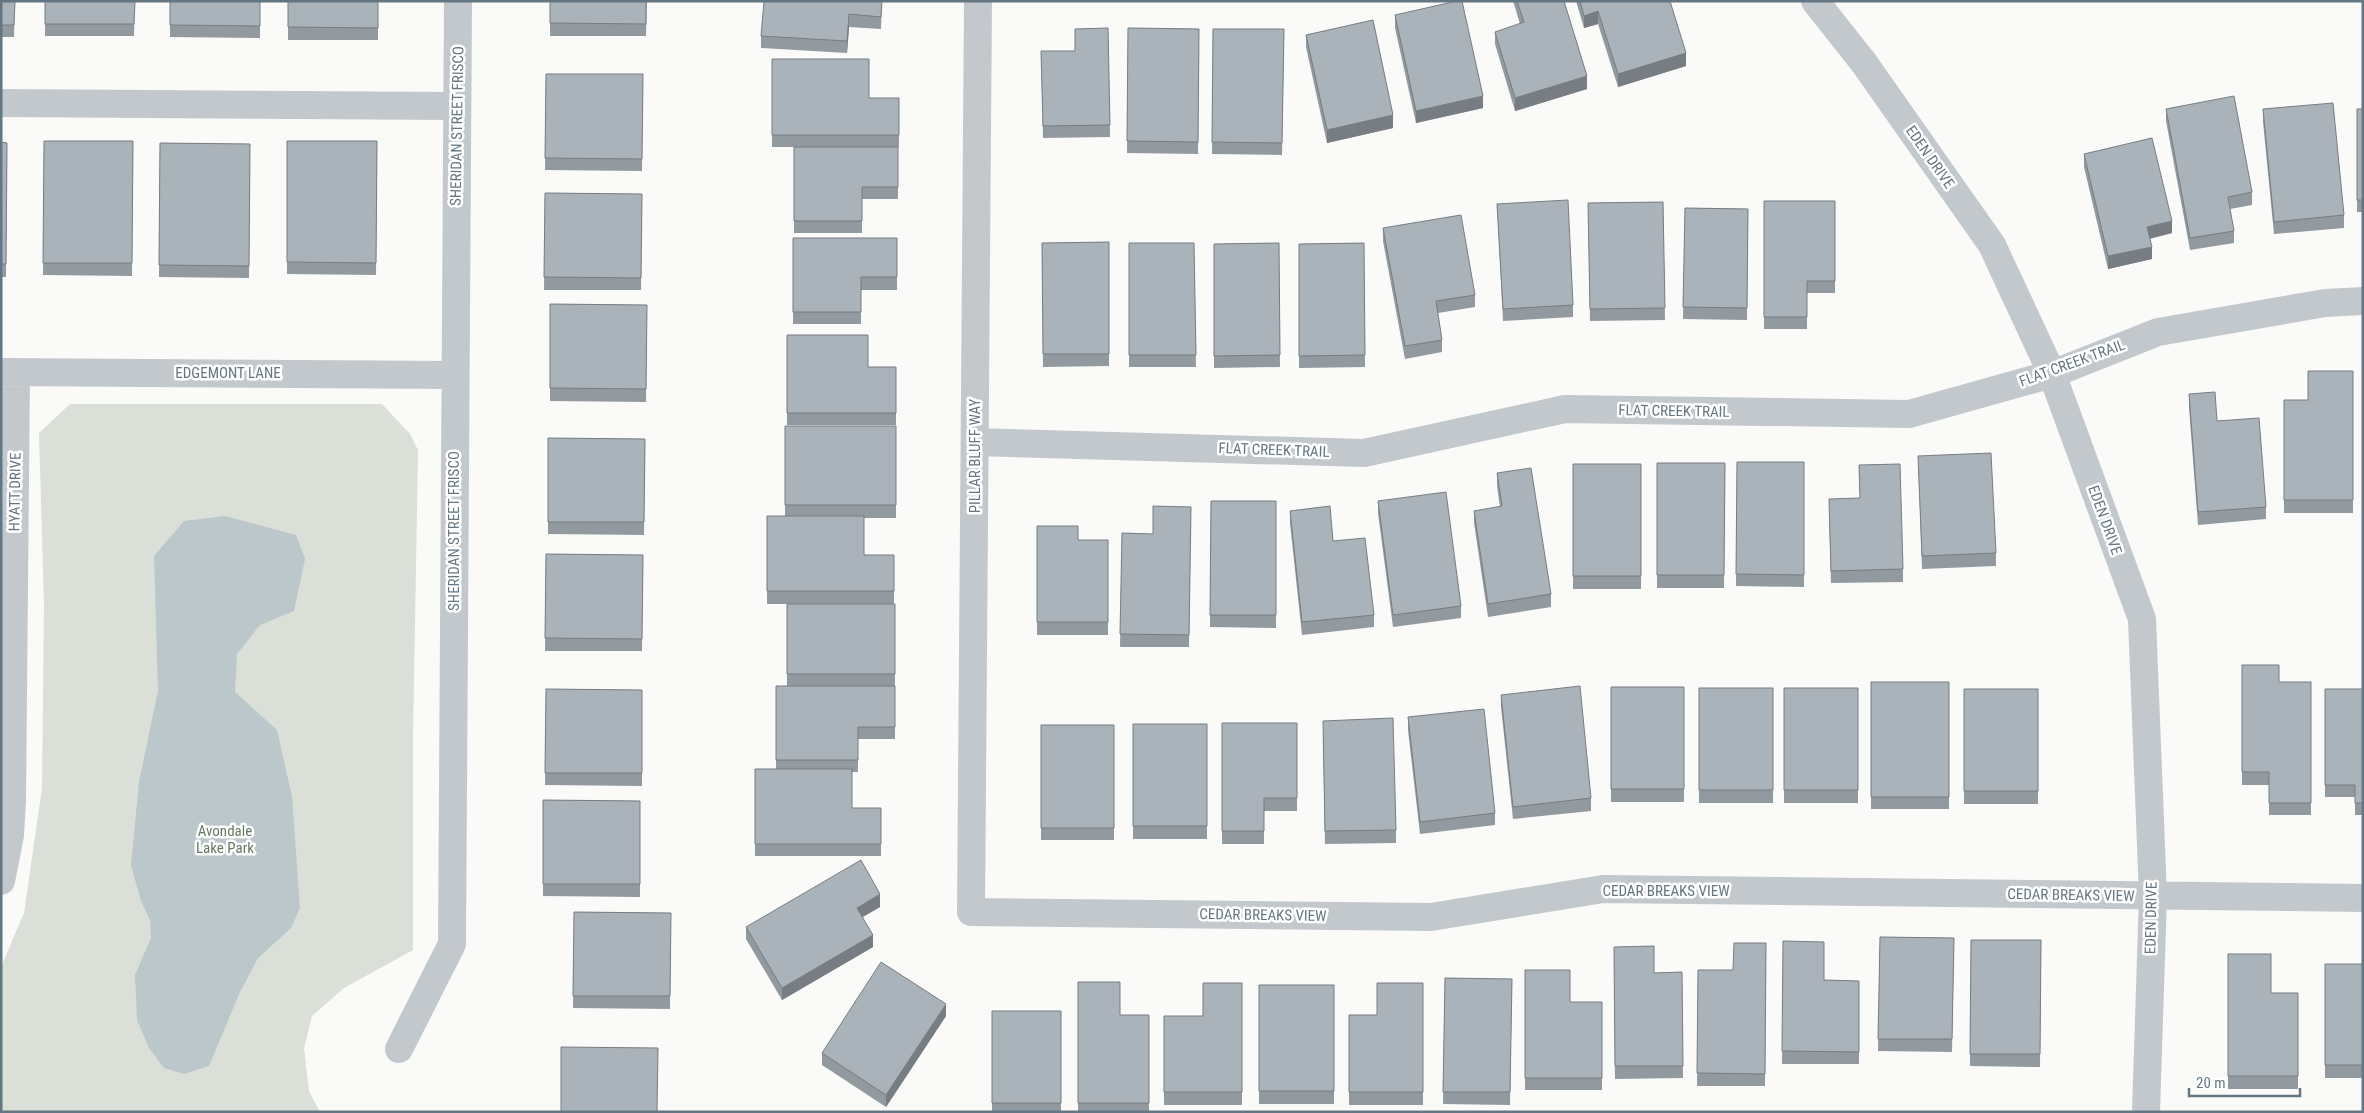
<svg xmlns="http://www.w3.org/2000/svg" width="2364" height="1113" font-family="'Roboto Condensed',sans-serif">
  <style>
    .green { fill: #dadfd7 }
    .water { fill: #bbc7cb }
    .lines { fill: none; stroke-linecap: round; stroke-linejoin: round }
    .minor { stroke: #c3c8cc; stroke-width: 28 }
    .wall { fill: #929a9f }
    .shaded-wall { fill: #777d82 }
    .building { fill: #aab3b9; stroke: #777d82 }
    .labels { text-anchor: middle; stroke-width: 5; stroke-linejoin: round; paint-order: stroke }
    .street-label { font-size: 15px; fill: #657683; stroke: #fff }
    .park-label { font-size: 15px; fill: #687a64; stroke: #fff }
  </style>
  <rect width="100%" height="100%" fill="#fafaf8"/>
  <path class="green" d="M70 404H382L410 434 418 450 413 738V950L344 988 312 1016 304 1048 309 1091 320 1112H1V967L24 913 42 788 44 604 39 433Z"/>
  <path class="water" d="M225 516 296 535 305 559 294 611 260 625 237 654 235 692 277 730 292 797 300 908 291 928 258 958 240 992 209 1066 184 1074 164 1068 149 1048 137 1020 135 975 151 938 150 920 141 901 131 865 139 782 158 691 154 556 184 521Z"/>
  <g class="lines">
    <path class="minor" d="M978 1 971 912 1431 917 1603 889 2363 898
      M1815 1 1864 63 1992 245 2052 374 2142 619 2153 896 2146 1112
      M1 103 457 106
      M1 372 455 375
      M975 442 1364 453 1565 409 1909 414 2052 374 2158 332 2325 303 2363 301
      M1 881 10 835 12 800 16 372
      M399 1049 452 944 458 1"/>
  </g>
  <path class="wall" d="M1 1H15L14 37H1Z
    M45 1H135L134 36H45Z
    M170 1H260V38L170 37Z
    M288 1H378V40H288Z
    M550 1H647L646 36H550Z
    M882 1 881 29 849 27 847 53 761 48V36Z
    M1513 1H1564L1587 89 1515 111 1495 44V32L1520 24Z
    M1576 1H1670L1686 66 1618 87 1598 24 1584 28Z
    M1395 15 1483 108 1416 123 1395 28Z
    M1108 28 1110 137 1043 138 1041 51H1075Z
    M1128 28 1199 29 1198 154 1127 153Z
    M1213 29H1284L1282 155 1212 154Z
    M1306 35 1393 128 1327 143 1306 47Z
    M772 59 869 98H899V147H772Z
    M546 74H643L642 171 545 170Z
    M2166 109 2252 192V205L2230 209 2234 231V243L2190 250 2166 121Z
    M2263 109 2344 215V228L2274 234 2263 122Z
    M2357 109H2363V212H2357Z
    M44 141H133L132 276 43 275Z
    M287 141H377L376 275 287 274Z
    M1 142 7 143 6 277H1Z
    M160 143 250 144 249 278 159 277Z
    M794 147H898V199H862V233H794Z
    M2084 154 2172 233 2150 239 2152 259 2108 269 2084 167Z
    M545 193 642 194 641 290H544Z
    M1764 201H1835V293H1807V329H1764Z
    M1663 202 1665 320 1590 321 1588 203Z
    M1497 204 1573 305V317L1503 321Z
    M1685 208 1748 209 1747 320 1683 319Z
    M1383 228 1475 295V307L1438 313 1442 340V352L1405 359 1383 241Z
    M793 238H897V290H861V324H793Z
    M1109 242V366L1043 367 1042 243Z
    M1129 243H1194L1196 367H1129Z
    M1279 243 1280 367 1214 368V244Z
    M1364 243 1365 367 1299 368V244Z
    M550 304 647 305 646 402 550 401Z
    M787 335 868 367H896V425H787Z
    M2353 371V513H2284V400H2308Z
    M2189 394 2217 421 2266 507V519L2198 525 2189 407Z
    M785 426H896V518H864V555H894V604H895V739H858V772H852V808H881V856H755V769H776V686H787V604H767V516H785Z
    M548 438 645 439 644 535 548 534Z
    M1918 456 1996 553V566L1922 569Z
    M1737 462H1804V587L1736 586Z
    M1657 463H1725L1724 588H1657Z
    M1573 464H1641V589H1573Z
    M1859 465 1903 569V582L1831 583 1829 511 1860 498Z
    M1497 473 1551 594V607L1488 617 1474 523V511L1500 507 1497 486Z
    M1211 501H1276V628L1210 627Z
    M1378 501 1461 606V618L1393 627 1378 513Z
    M1191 507 1189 647H1120L1122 533 1153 534Z
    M1290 511 1374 615V627L1302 635 1290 523Z
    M1037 526 1078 540H1108V635H1037Z
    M546 554 643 555 642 651H545Z
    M2242 665 2279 682H2311V815H2269V785H2242Z
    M1871 682H1949V809H1871Z
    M1611 687H1684V802H1611Z
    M1699 688H1773V803H1699Z
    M1784 688H1858V803H1784Z
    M546 689 642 690V786L545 785Z
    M1964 689H2038V804H1964Z
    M2325 689H2363V815H2355V797H2325Z
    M1501 695 1591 798V811L1513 819 1501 707Z
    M1408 717 1495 813V825L1420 834 1408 730Z
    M1222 723H1297V811H1264V844H1222Z
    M1133 724H1207V839H1133Z
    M1041 725H1114V840H1041Z
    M1323 733 1396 830V843L1325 844Z
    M543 800 640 801V897L543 896Z
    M880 907 863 917 873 947 782 1000 746 939V927Z
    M574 912 671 913 670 1009 573 1008Z
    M1880 937 1954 938 1952 1052 1878 1051Z
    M1971 940H2041L2040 1067 1970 1066Z
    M1783 941 1824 980 1859 981V1064H1782Z
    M1766 943 1765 1086H1697L1698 970H1733Z
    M1614 947 1654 973 1682 972 1683 1078 1615 1079Z
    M2228 954 2271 993H2298V1089H2228Z
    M2325 964H2363V1078H2325Z
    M1525 970 1570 1002H1602V1090H1525Z
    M1445 978 1512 979 1510 1105 1443 1104Z
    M1078 982 1120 1015H1149V1112H1078Z
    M1242 983V1105H1164V1016H1203Z
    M1423 983V1105H1349V1015H1377Z
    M1259 985H1334V1104H1259Z
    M992 1011H1061V1112H992Z
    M946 1016 886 1107 822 1065V1053Z"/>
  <path class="shaded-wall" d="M1598 11V24L1584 28V16Z
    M849 14V27L847 53V41Z
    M1686 53V66L1618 87V74Z
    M1587 76V89L1515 111V98Z
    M1483 96V108L1416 123V111Z
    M1393 115V128L1327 143V130Z
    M2172 221V233L2147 239V227Z
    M2152 247V259L2108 269V256Z
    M880 894V907L857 920V908Z
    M873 935V947L782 1000V988Z
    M946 1004V1016L886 1107V1095Z"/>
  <path class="building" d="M1 1H15L14 25H1Z
    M45 1H135L134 24H45Z
    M170 1H260V26L170 25Z
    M288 1H378V28L288 27Z
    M550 1H646V24L550 23Z
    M764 1H882L881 17 849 14 847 41 761 36Z
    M1457 1H1462L1483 96 1416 111 1395 15Z
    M1517 1H1564L1587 76 1515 98 1495 32 1524 22Z
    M1580 1H1670L1686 53 1618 74 1598 11 1584 16Z
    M1373 20 1393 115 1327 130 1306 35Z
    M1108 28 1110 125 1043 126 1041 51H1075V29Z
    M1128 28 1199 29 1198 142 1127 141Z
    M1213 29H1284L1282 143 1212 142Z
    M772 59H869V98H899V135H772Z
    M546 74H643L642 159 545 158Z
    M2234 96 2252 192 2228 197 2234 231 2190 238 2166 109Z
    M2333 103 2344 215 2274 222 2263 109Z
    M2357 109H2363V200H2357Z
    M2152 138 2172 221 2147 227 2152 247 2108 256 2084 154Z
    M44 141H133L132 263H43Z
    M287 141H377L376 263 287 262Z
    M1 142 7 143 6 264H1Z
    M160 143 250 144 249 266 159 265Z
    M794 147H898V187H862V221H794Z
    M545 193 642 194 641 278 544 277Z
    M1568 200 1573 305 1503 309 1497 204Z
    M1764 201H1835V281H1807V317H1764Z
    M1663 202 1665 308 1590 309 1588 203Z
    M1685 208 1748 209 1747 308 1683 307Z
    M1461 215 1475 295 1436 301 1442 340 1405 346 1383 228Z
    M793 238H897V277H861V312H793Z
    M1109 242V354H1043L1042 243Z
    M1129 243H1194L1196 355H1129Z
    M1279 243 1280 355 1214 356V244Z
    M1364 243 1365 355 1299 356V244Z
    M550 304 647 305 646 389 550 388Z
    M787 335H868V367H896V413H787Z
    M2308 371H2353V500H2284V400H2308Z
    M2215 392 2217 421 2259 418 2266 507 2198 512 2189 394Z
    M785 426H896V505H785Z
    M548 438 645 439 644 522H548Z
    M1991 453 1996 553 1922 556 1918 456Z
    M1737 462H1804V575L1736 574Z
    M1657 463H1725L1724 575H1657Z
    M1573 464H1641V576H1573Z
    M1900 464 1903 569 1831 571 1829 499 1860 498 1859 465Z
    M1531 468 1551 594 1488 604 1474 511 1502 506 1497 473Z
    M1446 492 1461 606 1393 615 1378 501Z
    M1211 501H1276V615H1210Z
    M1153 506 1191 507 1189 635 1120 634 1122 533 1153 534Z
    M1330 506 1333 541 1365 538 1374 615 1302 622 1290 511Z
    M767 516H864V555H894V591H767Z
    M1037 526H1078V540H1108V622H1037Z
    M546 554 643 555 642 639 545 638Z
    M787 604H895V674H787Z
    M2242 665H2279V682H2311V803H2269V772H2242Z
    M1871 682H1949V797H1871Z
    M776 686H895V727H858V760H776Z
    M1580 686 1591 798 1513 807 1501 695Z
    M1611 687H1684V789H1611Z
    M1699 688H1773V790H1699Z
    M1784 688H1858V790H1784Z
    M546 689 642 690V773H545Z
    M1964 689H2038V791H1964Z
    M2325 689H2363V803H2355V785H2325Z
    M1484 709 1495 813 1420 822 1408 717Z
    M1393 718 1396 830 1325 831 1323 721Z
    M1222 723H1297V798H1264V831H1222Z
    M1133 724H1207V826H1133Z
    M1041 725H1114V828H1041Z
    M755 769H852V808H881V844H755Z
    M543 800 640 801V884H543Z
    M861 860 880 894 857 908 873 935 782 988 746 927Z
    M574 912 671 913 670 996H573Z
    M1880 937 1954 938 1952 1039H1878Z
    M1971 940H2041L2040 1054H1970Z
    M1783 941 1824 942V980L1859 981V1052L1782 1051Z
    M1734 943H1766L1765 1074 1697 1073 1698 970H1733Z
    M1654 946V973L1682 972 1683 1066H1615L1614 947Z
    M2228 954H2271V993H2298V1076H2228Z
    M881 962 946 1004 886 1095 822 1053Z
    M2325 964H2363V1065H2325Z
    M1525 970H1570V1002H1602V1078H1525Z
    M1445 978 1512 979 1510 1092H1443Z
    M1078 982H1120V1015H1149V1103H1078Z
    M1203 983H1242V1092H1164V1016H1203Z
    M1377 983H1423V1092H1349V1015H1377Z
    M1259 985H1334V1091H1259Z
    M992 1011H1061V1103H992Z
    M561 1047 658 1048 657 1112H561Z"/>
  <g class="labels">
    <g class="street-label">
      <text transform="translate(457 126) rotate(-89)" y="5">SHERIDAN STREET FRISCO</text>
      <text transform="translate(1930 157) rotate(55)" y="5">EDEN DRIVE</text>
      <text transform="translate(2072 363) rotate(-20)" y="5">FLAT CREEK TRAIL</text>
      <text x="228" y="378">EDGEMONT LANE</text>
      <text transform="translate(1674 411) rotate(1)" y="5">FLAT CREEK TRAIL</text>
      <text transform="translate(1274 450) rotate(2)" y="5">FLAT CREEK TRAIL</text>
      <text transform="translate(975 456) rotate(-90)" y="5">PILLAR BLUFF WAY</text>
      <text transform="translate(15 492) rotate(-89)" y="5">HYATT DRIVE</text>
      <text transform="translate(2105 520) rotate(70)" y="5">EDEN DRIVE</text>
      <text transform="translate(454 531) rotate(-90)" y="5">SHERIDAN STREET FRISCO</text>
      <text x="1666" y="896">CEDAR BREAKS VIEW</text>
      <text transform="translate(2071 895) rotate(1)" y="5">CEDAR BREAKS VIEW</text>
      <text transform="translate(1263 915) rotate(1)" y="5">CEDAR BREAKS VIEW</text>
      <text transform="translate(2151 918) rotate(-89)" y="5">EDEN DRIVE</text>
    </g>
    <g class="park-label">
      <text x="225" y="836">Avondale<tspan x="225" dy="17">Lake Park</tspan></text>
    </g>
  </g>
  <rect width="2364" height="1113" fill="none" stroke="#657683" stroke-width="5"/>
  <path d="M2189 1088v8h111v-8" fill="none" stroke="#657683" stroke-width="2.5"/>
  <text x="2196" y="1088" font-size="15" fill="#657683" stroke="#ffffff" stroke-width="4" paint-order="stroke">20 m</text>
</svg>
